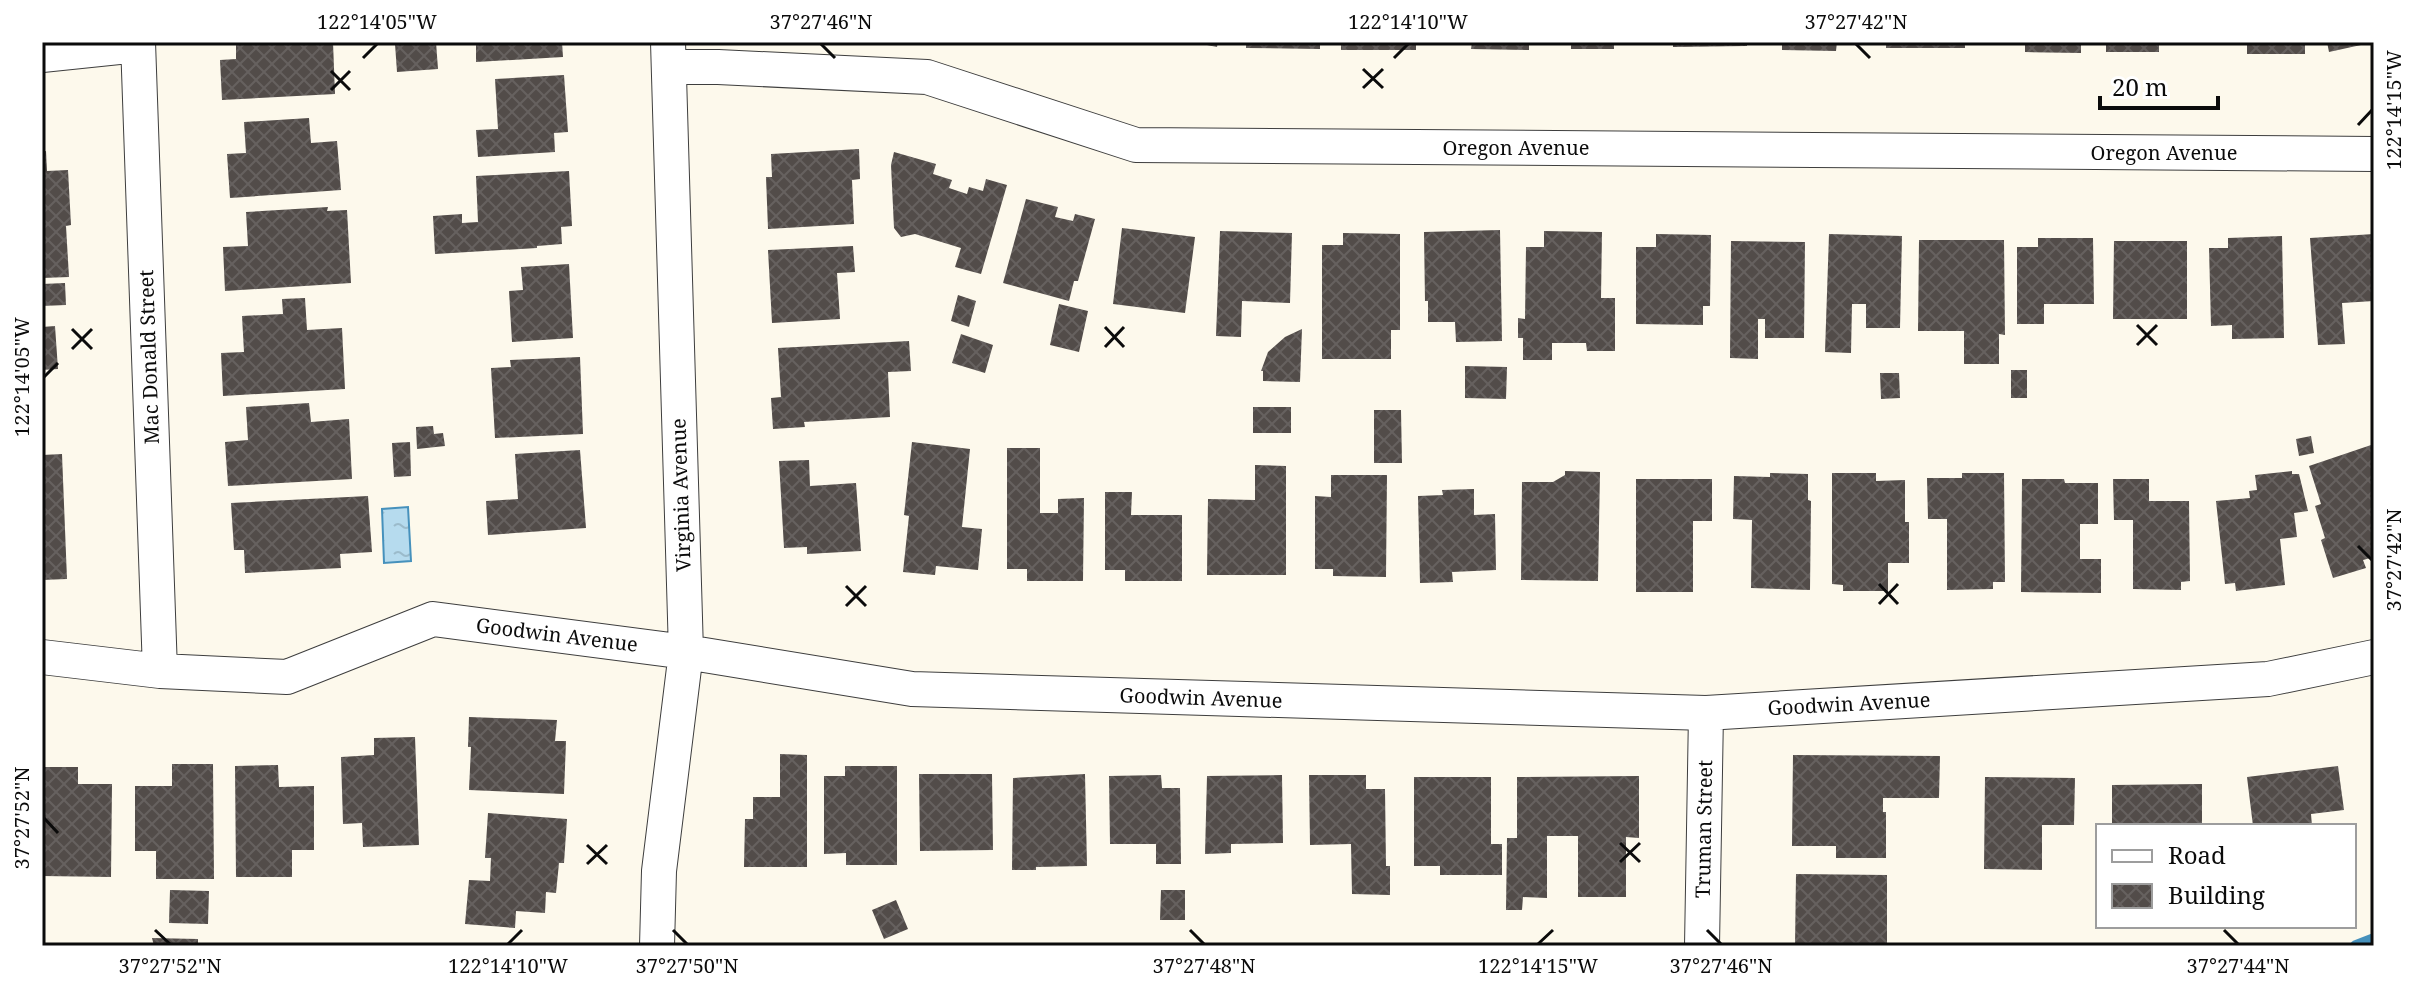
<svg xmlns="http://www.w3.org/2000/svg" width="2416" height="988" font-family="'Noto Serif',serif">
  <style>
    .water { fill: url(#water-ripples); stroke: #4691bc; stroke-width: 2 }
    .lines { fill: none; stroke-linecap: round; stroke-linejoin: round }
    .stream { stroke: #4691bc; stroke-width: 12 }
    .building { fill: url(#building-cross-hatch) }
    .minor-casing { stroke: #3e3e3e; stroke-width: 36 }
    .minor { stroke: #fff; stroke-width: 34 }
    .ticks { fill: none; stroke: #0b0b0b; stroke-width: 3 }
    .labels { text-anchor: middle; stroke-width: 8; stroke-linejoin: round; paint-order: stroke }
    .street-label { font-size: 20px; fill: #0b0b0b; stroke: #fff }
    .neatline { fill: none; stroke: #0b0b0b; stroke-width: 3 }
    .ticks-label { font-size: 20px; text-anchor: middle; fill: #0b0b0b }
  </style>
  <defs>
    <pattern id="water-ripples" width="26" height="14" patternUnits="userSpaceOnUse" patternTransform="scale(2)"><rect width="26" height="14" fill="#b6dbee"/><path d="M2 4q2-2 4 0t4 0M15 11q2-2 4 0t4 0" fill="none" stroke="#9bbbcb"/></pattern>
    <pattern id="building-cross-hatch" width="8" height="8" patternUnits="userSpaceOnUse" patternTransform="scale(2)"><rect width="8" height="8" fill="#524c49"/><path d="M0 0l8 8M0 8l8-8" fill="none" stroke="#66615f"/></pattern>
  </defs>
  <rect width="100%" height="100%" fill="#fdf9ec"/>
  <path class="water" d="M408 507 411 561 384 563 382 509Z"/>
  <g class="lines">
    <path class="stream" d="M2356 946 2374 939"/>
  </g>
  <path class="building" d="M244 42H333L335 94 222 100 220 60 236 59V44Z
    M436 42 438 69 397 72 395 44Z
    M476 42H562L563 57 476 62Z
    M1192 42H1218L1217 47Z
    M1246 42H1320V49L1246 48Z
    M1341 42H1416V50H1341Z
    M1472 42H1529V50L1471 49Z
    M1571 42H1614V49H1571Z
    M1673 42H1747V46L1673 47Z
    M1782 42H1837L1836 51 1782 50Z
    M1886 42H1965V48H1886Z
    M2025 42H2081V53L2025 52Z
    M2106 42H2159V52H2106Z
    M2247 42H2305V54H2247Z
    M2327 42H2370V43L2329 52Z
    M564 75 568 132 554 133 555 152 478 157 476 130 498 129 495 79Z
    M309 118 311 143 337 141 341 190 230 198 227 154 246 153 244 122Z
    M859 149 860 179 852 180 854 224 768 229 766 177H772L771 154Z
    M46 151 47 171 68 170 71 225 66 226 69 277 42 278V152Z
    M894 152 936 164 933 174 952 180 949 188 967 194 969 187 983 191 986 179 1007 185 981 274 955 267 961 248 915 234 901 237 894 228 891 165Z
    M569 171 572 226 561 227 562 244 537 246V248L435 254 433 216 462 214V223L478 222 476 176Z
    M1026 199 1058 207 1055 217 1073 221 1075 214 1095 219 1078 281H1074L1069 301 1003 283Z
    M328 207 327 211 347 210 351 283 225 291 223 247 248 246 246 212Z
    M1122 228 1195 237 1185 313 1113 304Z
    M1500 230 1502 341 1456 342 1455 322H1428V301H1425L1424 232Z
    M1220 231 1292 233 1290 303 1242 301 1241 337 1216 336Z
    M1544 231 1602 232 1601 298H1615V351H1587L1586 343H1552V360H1523V338H1518V318L1525 319 1526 247H1544Z
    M1343 233 1400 234V330H1391V359H1322V245H1343Z
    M1656 234 1711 235 1710 306H1703V325L1636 324V247H1656Z
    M1829 234 1902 236 1900 328H1866V304H1852L1851 353 1825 352Z
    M2374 234V301L2342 303 2345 344 2318 345 2310 238Z
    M2282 236 2284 338 2232 339V325L2211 326 2209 248H2228V238Z
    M2038 238H2093L2094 304H2044V324H2017V247H2038Z
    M1919 240H2004L2005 335 1999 334V364H1964V331H1918Z
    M1731 241 1805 242 1804 338H1765V319H1758V359L1730 358Z
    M2114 241H2187V319H2113Z
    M853 246 855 272 837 273 840 319 772 323 768 250Z
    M569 264 573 338 512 342 509 291 523 290 521 267Z
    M65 283 66 305 42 306V284Z
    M958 295 976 301 969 327 951 321Z
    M305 298 307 330 342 328 345 389 223 396 221 353 244 352 242 316 283 314 282 299Z
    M1059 304 1088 311 1079 352 1050 345Z
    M55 326 58 369 42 370V327Z
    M1302 329 1300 382 1263 381V371H1261L1268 352 1285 337Z
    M961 334 993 345 985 373 952 363Z
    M909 341 911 371 888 372 890 417 804 422 805 427 773 429 771 398 781 397 778 348Z
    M580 357 583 434 495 438 491 368 511 367 510 360Z
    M1465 366 1507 367 1506 399 1465 398Z
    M2011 370H2027V398H2011Z
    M1880 373H1899L1900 398 1881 399Z
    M309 403 311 422 349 419 352 479 228 486 225 442 248 440 246 407Z
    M1253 407H1291V433H1253Z
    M1374 410H1401L1402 463H1374Z
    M433 426 434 434 443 433 445 446 417 449 416 427Z
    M2311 436 2314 453 2299 456 2296 439Z
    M410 442 411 476 394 477 392 443Z
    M912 442 970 449 962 527 982 529 978 570 936 566 935 575 903 572 909 516 904 515Z
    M2374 444V557L2363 560 2366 568 2333 578 2321 540 2325 538 2315 506 2321 504 2309 466Z
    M1007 448H1040V513H1058V499L1084 498 1083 581H1027V569H1007Z
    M580 450 586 528 488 535 486 501 518 499 515 454Z
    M62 454 67 579 42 580V455Z
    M809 460 810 486 856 483 861 551 807 554V547L784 548 779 461Z
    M1255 465 1286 466V575H1207L1208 499 1255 500Z
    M1565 471 1600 472 1598 581 1521 580 1522 482H1553L1565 475Z
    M2292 471V474H2299L2308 511 2294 513 2297 537 2280 539 2285 585 2236 591 2235 583 2225 584 2216 501 2250 498 2249 491 2257 490 2255 475Z
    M1770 473 1808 474V500L1811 501 1810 590 1751 588 1752 520 1733 519 1734 476 1770 477Z
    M1832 473H1876V481L1905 480V522H1909V563H1888V591H1843V585L1832 584Z
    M1962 473H2004L2005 582H1993V589L1947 590V519H1928L1927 478H1962Z
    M1331 475H1387L1386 577 1333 576V569H1315V496L1331 497Z
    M1636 479H1712V521H1693V592H1636Z
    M2022 479H2064L2065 483H2098V524H2080V559H2101V593L2021 592Z
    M2113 479H2149V501H2189L2190 581 2181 582V590L2133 589V520H2114Z
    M1474 489V515L1495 514 1496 570 1452 572 1453 582 1420 583 1418 496 1443 495 1442 490Z
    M1105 492H1132L1131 515H1182V581H1125V570H1105Z
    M368 496 372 552 340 554 341 568 245 573 244 550H234L231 503Z
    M469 717 557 720 555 741H566L564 794 469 790 471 747H468Z
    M415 737 419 845 363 847 362 823 343 824 341 757 374 755V738Z
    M780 754 807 755V867H744L745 819H753V797H780Z
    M1793 755 1940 756 1939 798H1883V812H1886V858H1836V846H1792Z
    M172 764H213L214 879H156V851H135V786H172Z
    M278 765 279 787 314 786V850H292V877H236L235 766Z
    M845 766H897V865H846V853L824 854V776H845Z
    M2338 766 2344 810 2311 814 2312 826H2253L2247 777Z
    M42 767H78V784H112L111 877 42 876Z
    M919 774H992L993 850 920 851Z
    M1085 774 1087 866 1036 867V870H1012L1013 778Z
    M1161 775 1162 788H1180L1181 864H1156V844H1110L1109 776Z
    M1282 775 1283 843 1231 844V853L1205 854 1207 776Z
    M1309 775H1366V789H1385L1386 866H1390V895L1352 894 1351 844 1310 845Z
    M1639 776V838L1626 837V897H1578V836H1547V898L1523 897 1522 910H1506L1507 838H1517V777Z
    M1414 777H1491V844H1502V875H1440V866H1414Z
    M1985 777 2075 778 2074 825H2042V870L1984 869Z
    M2202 784V826H2112V785Z
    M488 813 567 819 564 863H559L556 893 546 892 545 913 516 911 515 928 465 924 469 880 490 881 491 858H485Z
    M1796 874 1887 875V946H1795Z
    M170 890 209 891 208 924 169 923Z
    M1161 890H1185V920H1160Z
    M896 900 908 929 884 939 872 910Z
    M152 938 198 939V946H154Z
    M1037 943H1062V946H1037Z
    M1537 943H1627V946H1537Z"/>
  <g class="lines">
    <defs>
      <path id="minor" d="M138 42 160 671
        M42 55 138 45
        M669 67H718L927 77 1136 145 2374 154
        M42 657 160 671 287 677 433 619 686 652 912 689 1706 713 2268 679 2374 657
        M657 946 659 871 686 652 668 42
        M1702 946 1706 713"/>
    </defs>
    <use href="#minor" class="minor-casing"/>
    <use href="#minor" class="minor"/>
  </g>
  <path class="ticks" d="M821 44 835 58M1856 44 1870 58M363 58 377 44M1394 58 1408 44M1363 69 1383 88M331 71 350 90M1363 88 1383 69M331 90 350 71M2358 125 2372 110M2137 325 2157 345M1105 327 1124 347M72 329 92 349M2137 345 2157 325M1105 347 1124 327M72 349 92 329M44 377 58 363M2358 546 2372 560M1879 584 1898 604M846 586 866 606M1879 604 1898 584M846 606 866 586M44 818 58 833M1620 843 1640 862M587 845 607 864M1620 862 1640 843M587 864 607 845M155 930 170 944M673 930 687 944M1190 930 1204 944M1707 930 1721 944M2224 930 2238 944M508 944 522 930M1538 944 1553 930"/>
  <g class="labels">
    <g class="street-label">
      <text x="1516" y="155">Oregon Avenue</text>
      <text x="2164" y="160">Oregon Avenue</text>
      <text transform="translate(149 357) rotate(-92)" y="7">Mac Donald Street</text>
      <text transform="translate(681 495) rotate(-92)" y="7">Virginia Avenue</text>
      <text transform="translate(557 635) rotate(7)" y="7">Goodwin Avenue</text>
      <text transform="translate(1201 698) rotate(2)" y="7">Goodwin Avenue</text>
      <text transform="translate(1849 704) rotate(-3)" y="7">Goodwin Avenue</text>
      <text transform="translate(1704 829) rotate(-89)" y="7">Truman Street</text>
    </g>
  </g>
  <rect width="2416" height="988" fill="none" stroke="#ffffff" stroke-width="88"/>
  <rect x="2096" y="824" width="260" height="104" fill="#ffffff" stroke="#9d9d9d" stroke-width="2"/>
  <rect x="2112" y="850" width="40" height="12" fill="#ffffff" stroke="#9d9d9d" stroke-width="2"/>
  <text x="2168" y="864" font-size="24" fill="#0b0b0b">Road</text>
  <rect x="2112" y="884" width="40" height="24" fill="url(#building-cross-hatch)" stroke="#9d9d9d" stroke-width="2"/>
  <text x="2168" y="904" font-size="24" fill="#0b0b0b">Building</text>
  <path d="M2100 96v12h118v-12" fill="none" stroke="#0b0b0b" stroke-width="4"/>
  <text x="2112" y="96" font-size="24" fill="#0b0b0b" stroke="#ffffff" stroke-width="6" paint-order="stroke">20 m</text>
  <rect x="44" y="44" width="2328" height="900" class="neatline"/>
  <g class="ticks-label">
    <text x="377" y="29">122°14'05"W</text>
    <text x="821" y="29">37°27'46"N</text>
    <text x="1408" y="29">122°14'10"W</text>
    <text x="1856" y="29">37°27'42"N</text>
    <text transform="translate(2394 110) rotate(-90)" y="7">122°14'15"W</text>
    <text transform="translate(22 377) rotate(-90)" y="7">122°14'05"W</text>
    <text transform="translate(2394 560) rotate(-90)" y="7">37°27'42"N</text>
    <text transform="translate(22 818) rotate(-90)" y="7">37°27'52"N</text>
    <text x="170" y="973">37°27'52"N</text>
    <text x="508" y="973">122°14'10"W</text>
    <text x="687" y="973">37°27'50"N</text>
    <text x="1204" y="973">37°27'48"N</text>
    <text x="1538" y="973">122°14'15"W</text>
    <text x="1721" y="973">37°27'46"N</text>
    <text x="2238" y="973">37°27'44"N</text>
  </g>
</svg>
